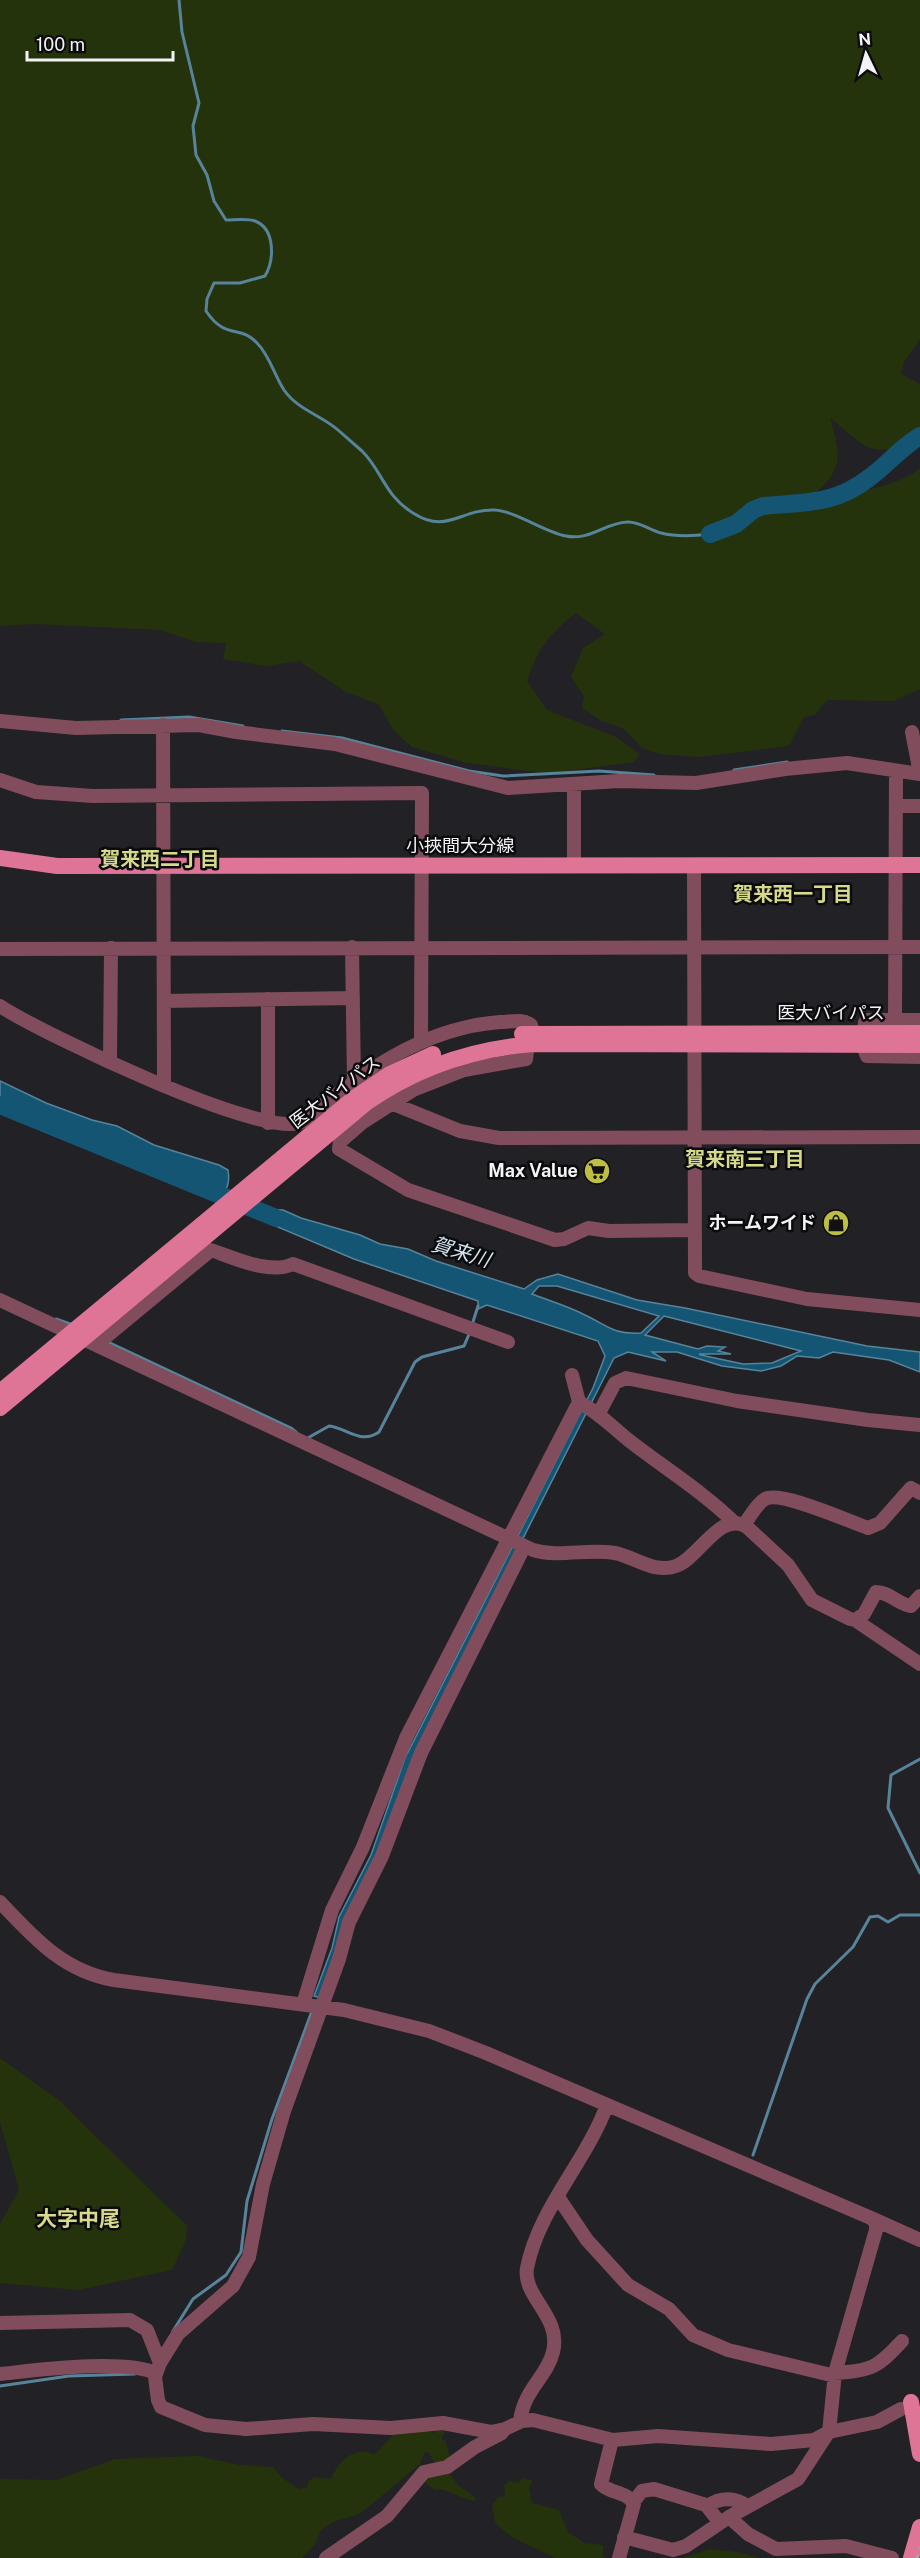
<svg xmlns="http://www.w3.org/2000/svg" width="920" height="2558" font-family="'Public Sans','Noto Sans JP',sans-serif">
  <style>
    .green { fill: #25330c }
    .water { fill: #145574; stroke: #57849b; stroke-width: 1.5; fill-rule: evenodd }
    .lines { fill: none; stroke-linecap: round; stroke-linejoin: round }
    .stream { stroke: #57849b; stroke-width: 3 }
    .river { stroke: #145574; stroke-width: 18 }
    .minor { stroke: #814d5c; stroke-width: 14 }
    .major { stroke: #df7596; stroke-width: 16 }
    .rail { stroke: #a6a6a8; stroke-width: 3; stroke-dasharray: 3 6; stroke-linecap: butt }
    .labels { text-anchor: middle; stroke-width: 5; stroke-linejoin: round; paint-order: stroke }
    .street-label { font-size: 18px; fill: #f3f3f5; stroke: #0b0b0d }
    .poi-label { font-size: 18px; font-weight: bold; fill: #f3f3f5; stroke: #0b0b0d; text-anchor: end }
    .neighbourhood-label { font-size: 20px; font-weight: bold; fill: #d7da8b; stroke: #0b0b0d }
    .water-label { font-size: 20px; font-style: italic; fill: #d3e6f2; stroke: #0b0b0d }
    .quarter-label { font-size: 21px; font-weight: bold; fill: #d7da8b; stroke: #0b0b0d }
  </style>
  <rect width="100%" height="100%" fill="#222125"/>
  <path class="green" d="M0 0H920V339L904 362 901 374 920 384V433C874 465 867 447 830 418 841 455 844 470 812 496 838 498 902 486 920 468V689L893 701 827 700 815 715 804 717 789 746 698 757 659 754 642 748 624 729 602 721 582 708 584 696 571 677 583 648 605 634 576 613C549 634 538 649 527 681L547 710 616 737 640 754 634 762 551 773 535 772 463 762 412 747 395 732 378 704 346 692 299 661 266 666 223 659 226 643 196 642 160 630 35 624 0 626Z
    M0 2058 60 2101 187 2226 186 2240 172 2270 78 2290 0 2283V2224L19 2190 0 2122Z
    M447 2428 441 2438 446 2442 450 2459 435 2463 428 2452H425L420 2464 371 2505 357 2515 335 2521 321 2530 315 2544 302 2558H0V2479L56 2480 115 2459 198 2456 239 2465 273 2467 281 2477 299 2489 307 2487 309 2480 316 2477 331 2479C337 2463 355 2444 374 2455L395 2433 424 2431 435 2433V2430Z
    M447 2471 458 2485 476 2498 475 2501C462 2500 447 2487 435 2490L421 2480Z
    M522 2478 532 2480 529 2489 532 2503 559 2510 568 2532 584 2543 603 2545V2557L607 2558H556L513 2538 495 2523 492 2505 499 2497 505 2496 504 2485 509 2481 519 2483Z
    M710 2549 737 2552 759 2558H682Z"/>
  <path class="water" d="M0 1081 46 1103 92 1120 117 1126 154 1145 219 1165 228 1170C230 1183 228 1190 218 1197L142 1161V1157L135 1154 51 1123 0 1100Z
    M258 1204 265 1209 283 1210 301 1218 360 1235 380 1244 408 1249 436 1261 524 1289 537 1280 558 1274 637 1300 685 1308 867 1346 920 1352V1372L889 1360 833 1352 819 1358 797 1356 781 1366 761 1371 722 1366 677 1352H652L666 1361 628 1352 614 1358 507 1570 321 1998 314 1996 332 1948 339 1917 371 1855 405 1758 593 1388 605 1356 598 1341 487 1305 478 1309V1301L354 1259 247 1214ZM539 1286H557L659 1316 641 1333C614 1335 608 1326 585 1315 568 1306 550 1301 532 1294ZM664 1316 801 1351 772 1363 743 1364 701 1355 699 1354H731L718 1351 725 1347 707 1346 698 1349 645 1335Z"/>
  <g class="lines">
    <path class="stream" d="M179 0 182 32 199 103 193 126 196 155 207 175 214 201 226 220C234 220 248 218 255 221 276 229 274 261 265 276L240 283H214L207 299 206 311C226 341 240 324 257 343 270 356 274 375 284 390 298 410 321 415 338 430 346 437 354 444 362 451 383 472 384 495 413 513 447 535 460 509 494 510 516 511 544 532 566 536 589 541 605 523 627 522 638 521 650 530 661 533 677 537 694 536 710 534
      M121 720 189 717 243 726
      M282 731 342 738 469 771 503 776 599 771 654 775
      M734 770 787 762
      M56 1319 73 1325
      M472 1325 478 1306
      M108 1342 291 1428 297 1433
      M306 1439 329 1426C347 1428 361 1445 379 1432L415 1362 422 1357 464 1346 470 1332
      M920 1759 891 1775 888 1808 920 1873
      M753 2155 807 1999 815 1984 853 1947 870 1917 878 1916 888 1922 900 1915H920
      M173 2331 193 2299 226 2275 241 2252 247 2201 272 2119 312 2011
      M0 2386 69 2376 135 2374"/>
    <path class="river" d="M710 534 736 524 753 510 763 506C805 502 834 505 869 478 887 465 900 448 920 436
      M0 1105 276 1218"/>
    <path class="minor" d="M0 721 76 728 199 725 236 732 335 744 508 788 619 781 696 783 785 769 847 763 920 774
      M163 725 164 1084
      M912 732 920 773
      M0 780 36 792 93 796 422 793 421 1042
      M574 784V865
      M896 806H920
      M694 865 695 1273 699 1276 807 1299 920 1310
      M352 947 354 1080
      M0 949 920 947
      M268 999V1123
      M164 1001 353 998
      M0 1006C41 1033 264 1140 302 1122 360 1074 421 1028 500 1022 510 1022 522 1018 531 1025L533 1033
      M895 1020 896 772
      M920 1020H868L865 1022C864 1031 862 1048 867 1056L920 1057
      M528 1044 526 1059 464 1070 413 1090 363 1122 340 1142 339 1149 408 1190 555 1240 564 1239 588 1228 609 1231 694 1230
      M110 1061 111 948
      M391 1103 460 1131 499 1138 920 1137
      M0 1300 533 1550C560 1558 587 1548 615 1553 635 1557 654 1574 676 1566 699 1558 720 1510 747 1527L788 1565 812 1600 850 1619 855 1620 864 1614 876 1592C890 1592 897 1604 911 1606L920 1596
      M96 1345 211 1250C234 1258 270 1275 293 1264L508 1342
      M572 1375 579 1402C601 1414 612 1427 631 1442 666 1469 703 1492 735 1523
      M599 1413 615 1383 626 1378 737 1401 868 1420 920 1425
      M744 1525C750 1517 756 1504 765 1499 780 1490 850 1522 868 1528L880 1523 911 1488 920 1493
      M524 1547 421 1753 382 1856 349 1922 339 1959 284 2111 263 2184 249 2257 233 2286 178 2334 160 2363 155 2377 158 2400 161 2407 205 2425 246 2429 313 2424 391 2428 443 2423 491 2432 505 2429 522 2421 533 2420 613 2440 658 2436 771 2444 814 2440 829 2432
      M855 1620 920 1664
      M0 1902C34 1938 63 1971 114 1980L344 2010 429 2031 486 2053 871 2218 876 2223V2230L835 2373 829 2432 877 2422 901 2409
      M303 2004 332 1910 363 1847 406 1738 579 1402
      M558 2197 587 2240 628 2285 669 2309 693 2335 728 2350 835 2376
      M871 2218 920 2240
      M0 2323 130 2320 147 2330 160 2363
      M835 2373C872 2371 878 2367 902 2341
      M0 2374C39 2370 122 2359 156 2373
      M520 2421C524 2389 547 2377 553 2352 562 2316 522 2297 527 2268 539 2208 586 2162 607 2105
      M612 2440 601 2484C610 2494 627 2491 634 2504L619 2558
      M634 2501 642 2491 654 2489 706 2505 720 2523
      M708 2506C720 2497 735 2497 747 2506
      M729 2517 748 2534 776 2549 846 2546 892 2558
      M624 2537 673 2550 686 2546 729 2517 798 2479 828 2433
      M326 2558 387 2516 424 2472 447 2467 475 2447 502 2433"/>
    <path class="major" d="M0 858 57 866 920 865
      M522 1034 920 1033
      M0 1392 353 1099 390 1074 433 1054
      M0 1408 366 1103C417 1067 471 1049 533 1044L920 1045
      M911 2402 920 2454
      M911 2558 920 2527"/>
    <path class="rail" d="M917 2558 920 2548"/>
  </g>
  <defs>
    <symbol id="supermarket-disc" viewBox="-11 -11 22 22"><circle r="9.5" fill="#bebf42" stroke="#0b0b0d"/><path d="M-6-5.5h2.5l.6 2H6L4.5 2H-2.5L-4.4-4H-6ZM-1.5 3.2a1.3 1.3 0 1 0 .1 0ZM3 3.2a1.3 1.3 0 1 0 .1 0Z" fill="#111"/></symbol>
    <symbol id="shop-disc" viewBox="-11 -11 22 22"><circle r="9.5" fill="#bebf42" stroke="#0b0b0d"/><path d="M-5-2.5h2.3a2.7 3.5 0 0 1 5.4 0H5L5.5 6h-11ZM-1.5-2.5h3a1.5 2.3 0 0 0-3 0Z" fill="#111"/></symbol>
  </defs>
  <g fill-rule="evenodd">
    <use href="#supermarket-disc" x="582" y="1156" width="30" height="30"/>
    <use href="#shop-disc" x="821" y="1208" width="30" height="30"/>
  </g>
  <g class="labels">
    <g class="street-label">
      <text x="460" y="852">小挾間大分線</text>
      <text x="831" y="1019">医大バイパス</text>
      <text transform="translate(335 1092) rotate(-37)" y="6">医大バイパス</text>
    </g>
    <g class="poi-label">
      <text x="578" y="1177">Max Value</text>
      <text x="816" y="1229">ホームワイド</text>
    </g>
    <g class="neighbourhood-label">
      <text x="160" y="866">賀来西二丁目</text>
      <text x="793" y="901">賀来西一丁目</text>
      <text x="745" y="1166">賀来南三丁目</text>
    </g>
    <g class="water-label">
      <text transform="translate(461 1252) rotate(17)" y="7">賀来川</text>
    </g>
    <g class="quarter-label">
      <text x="78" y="2226">大字中尾</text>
    </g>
  </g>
  <g transform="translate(866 54) rotate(355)" stroke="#0b0b0d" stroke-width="4.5" paint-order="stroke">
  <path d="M0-4.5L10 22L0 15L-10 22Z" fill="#f3f3f5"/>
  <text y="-9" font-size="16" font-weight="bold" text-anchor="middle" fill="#f3f3f5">N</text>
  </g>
  <path d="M27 51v9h146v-9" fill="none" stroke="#f3f3f5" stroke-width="3"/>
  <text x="36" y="51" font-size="18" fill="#f3f3f5" stroke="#0b0b0d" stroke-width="4.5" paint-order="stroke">100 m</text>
</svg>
